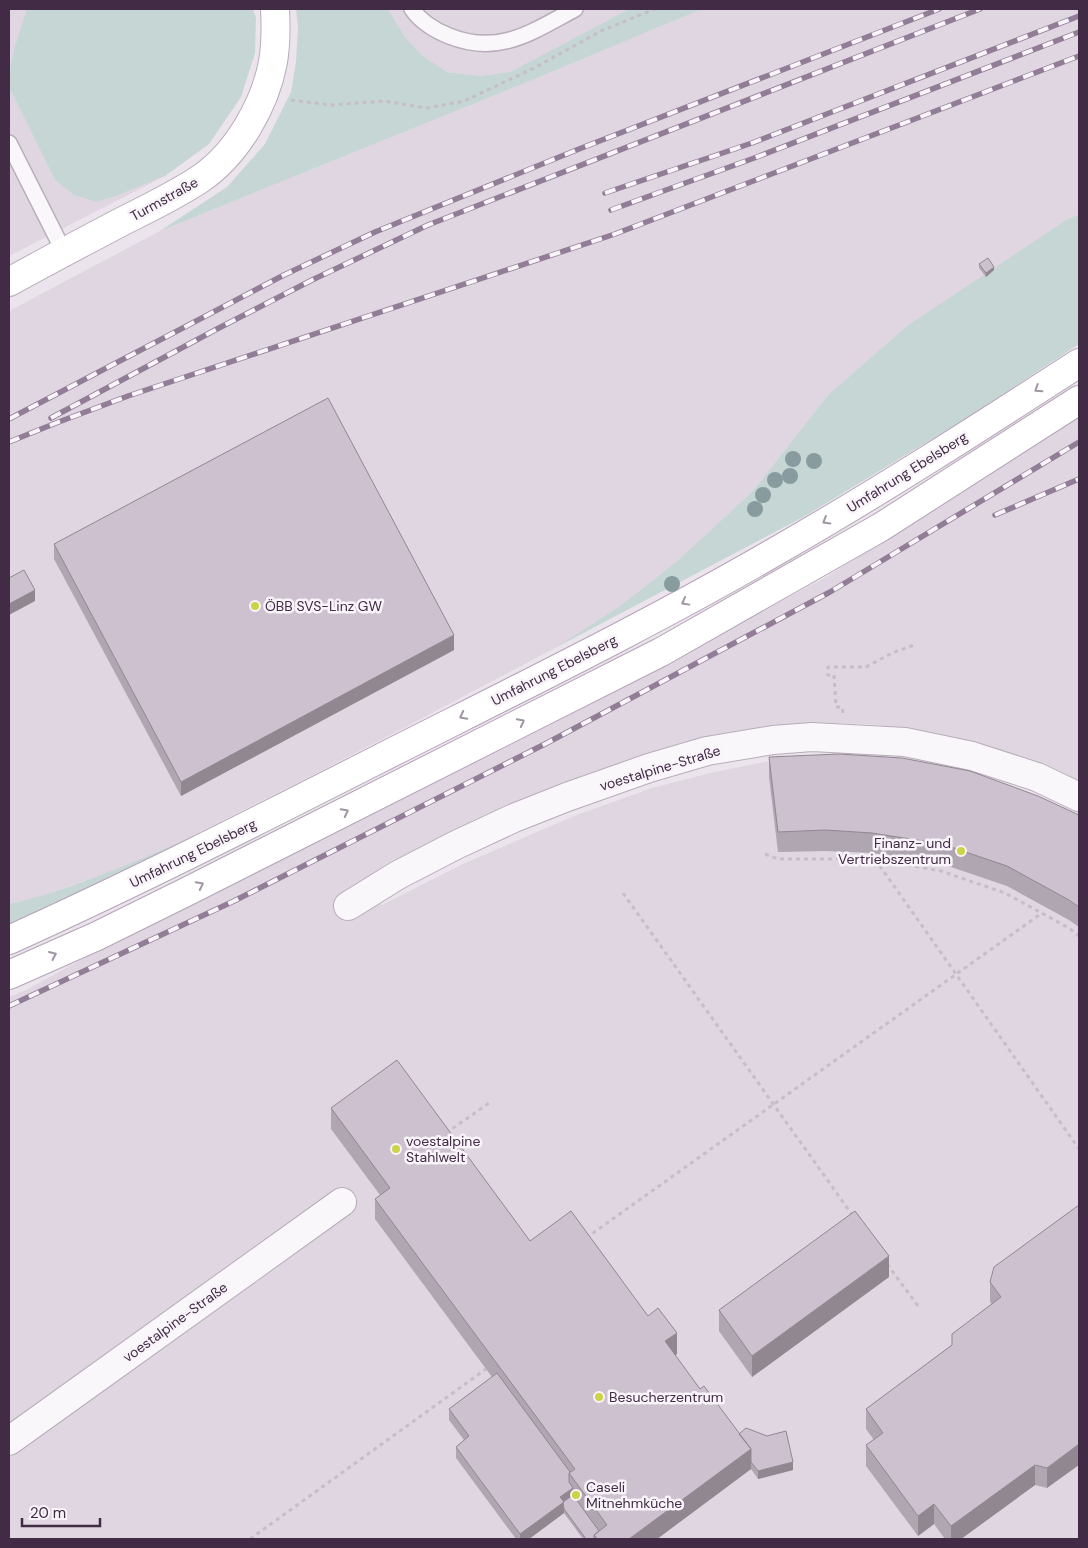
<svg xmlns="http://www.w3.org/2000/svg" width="1088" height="1548" font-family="'DM Sans',sans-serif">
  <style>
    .built { fill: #dfd6e1 }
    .green { fill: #c5d6d5 }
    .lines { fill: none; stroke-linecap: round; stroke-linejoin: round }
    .lane-casing { stroke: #b8acba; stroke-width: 18 }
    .street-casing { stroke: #b8acba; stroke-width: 30 }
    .secondary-casing { stroke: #b8acba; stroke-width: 30 }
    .primary-casing { stroke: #b4a3b8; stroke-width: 30 }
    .path { stroke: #c6bec7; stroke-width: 3; stroke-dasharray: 4 4; stroke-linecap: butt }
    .lane { stroke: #faf7fa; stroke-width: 15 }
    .street { stroke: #faf7fa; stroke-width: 28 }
    .secondary { stroke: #fff; stroke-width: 28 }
    .primary { stroke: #fff; stroke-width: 28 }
    .rail-casing { stroke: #927d96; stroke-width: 5.5 }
    .rail { stroke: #f8f4f9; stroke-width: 4; stroke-dasharray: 11; stroke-linecap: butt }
    .tree { fill: #889ca0 }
    .wall { fill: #b0a6b2 }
    .shaded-wall { fill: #908791 }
    .building { fill: #cdc1cf; stroke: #908791 }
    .oneway { stroke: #a095a2 }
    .poi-dot { fill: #cbd347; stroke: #f8f4f9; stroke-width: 2 }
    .labels { text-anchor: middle; stroke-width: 5; stroke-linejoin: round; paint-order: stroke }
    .street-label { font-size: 14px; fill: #412b45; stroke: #f8f4f9 }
    .poi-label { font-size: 14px; fill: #412b45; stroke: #f8f4f9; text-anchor: start }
  </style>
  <rect width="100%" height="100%" fill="#ebe4ec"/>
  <path class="built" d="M9 9H27L16 45 9 75Z
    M388 9H629L510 72 480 76 447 72 423 57 405 37Z
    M702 9H1079V214L1068 219 986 278 907 326 828 395 753 491 676 562 620 606 555 648 379 741 181 842 107 873 35 898 9 904V311L160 231 537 78Z
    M9 87 55 180 97 202 116 196 165 176 9 256 10 208Z
    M1079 417V782L1022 757 946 736 904 728 867 724 831 723 793 725 453 832 386 864 354 888 382 905 463 864 574 816 652 788 710 773 774 760 1079 819V1539H9V997L26 990 121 938 698 646 828 576Z"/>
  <path class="green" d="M27 9H253L256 18 255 53 241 97 209 144 165 176 116 196 97 202 74 195 55 180 9 87C9 60 19 34 27 9Z
    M296 9H388L405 37 424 57 447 72 480 76 510 72 629 9H702L537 78 160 231 227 187 265 144 291 92 296 62 298 27Z
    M1079 214V344L965 419 805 516 555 648 620 606 676 562 753 491 828 395 907 326 1068 219Z
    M181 842 83 893 9 926V904C68 891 125 865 181 842Z"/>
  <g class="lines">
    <defs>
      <path id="lane" d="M412 9C421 22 434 30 449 36 499 56 532 32 575 9
        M9 143 64 252"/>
      <path id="street" d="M348 906 398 875 456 845 514 818 567 797 649 768 707 751 773 740 812 737 905 742 972 756 1037 777 1079 797
        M9 1441 342 1202"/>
      <path id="secondary" d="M9 282C47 261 85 241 123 221 149 208 176 195 200 179 237 154 265 105 273 62 276 44 276 27 275 9"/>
      <path id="primary" d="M9 940C133 884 255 822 377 760 511 692 647 626 778 550 881 491 980 427 1079 363
        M9 975 97 936 188 891 661 652 881 527 1079 400"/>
    </defs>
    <use href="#lane" class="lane-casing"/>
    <use href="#street" class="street-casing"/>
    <use href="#secondary" class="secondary-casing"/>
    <use href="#primary" class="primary-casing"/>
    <path class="path" d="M291 100 331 105 384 101 427 108 464 101 534 68 601 31 655 9
      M843 713 842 707H836L834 675H828V667H866L892 653 914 645
      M765 854 778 859H875L941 871 1005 893 1069 928 1079 936
      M875 859 1079 1149
      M623 893 853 1216
      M446 1133 489 1103
      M586 1238 1042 913
      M887 1264 918 1306
      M250 1539 486 1369"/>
    <use href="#lane" class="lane"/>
    <use href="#street" class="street"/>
    <use href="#secondary" class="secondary"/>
    <use href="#primary" class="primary"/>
    <defs>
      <path id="rail" d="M605 193 752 143 1079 16
        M611 210 757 157 1079 32
        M51 418 217 329 312 280 428 225 980 9
        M9 419 284 275 375 232 579 149 939 9
        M9 442 56 423 128 396 615 234 1079 56
        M995 515 1079 479
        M9 1006 234 901 547 743 830 592 1079 442"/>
    </defs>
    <use href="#rail" class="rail-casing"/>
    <use href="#rail" class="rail"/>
  </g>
  <g class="tree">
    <circle cx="793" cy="459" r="8"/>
    <circle cx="814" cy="461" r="8"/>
    <circle cx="790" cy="476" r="8"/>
    <circle cx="775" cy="480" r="8"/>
    <circle cx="763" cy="495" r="8"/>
    <circle cx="755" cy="509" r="8"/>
    <circle cx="672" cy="584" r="8"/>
  </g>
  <path class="wall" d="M979 264 994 270 986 277 979 268Z
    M54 544 454 650 181 796 54 559Z
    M769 757 1079 815V927L1069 920 1007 886 942 864 872 853 825 851 778 852 769 777Z
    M331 1108 530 1241 648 1316 677 1354 675 1355 700 1389 739 1434 793 1470 758 1479 751 1469 657 1539H583L564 1513 529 1539H516L456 1458V1447L464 1440 449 1420V1409L492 1377 375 1219V1199L380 1195 331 1129Z
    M1079 1205 1047 1488 1035 1485 961 1539H945L934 1524 918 1536 866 1466V1445L874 1440 866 1429V1409L952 1345 992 1304 990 1302V1282Z
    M889 1277 752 1377 719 1331V1310Z"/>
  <path class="shaded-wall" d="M994 267V270L986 277V273Z
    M35 590V601L9 615V604Z
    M454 635V650L181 796V782Z
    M889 1256V1277L752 1377V1356Z
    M677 1333V1354L665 1362V1341Z
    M1079 1444V1465L1047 1488V1468Z
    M751 1449V1469L657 1539H629Z
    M793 1462V1470L758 1479V1471Z
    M1035 1465V1485L961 1539H951V1526Z
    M573 1488V1499L564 1505V1513L529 1539H520V1534L560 1497Z
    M934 1504V1524L918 1536V1516Z"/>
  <path class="building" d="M988 258 994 267 986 273 979 264Z
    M328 398 454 635 181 782 54 544Z
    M24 570 35 590 9 604V578Z
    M839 754 902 758 970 771 1038 796 1079 815V907L1069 900 1007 866 942 844 872 833 825 830 778 832 769 757Z
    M397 1060 530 1241 571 1211 648 1316 658 1308 677 1333 665 1341 700 1389 704 1386 751 1449 629 1539H598L594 1535 607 1525 569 1473 575 1469 375 1199 390 1188 331 1108Z
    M1079 1205V1444L1047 1468 1035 1465 951 1526 934 1504 918 1516 866 1445 883 1433 866 1409 952 1345V1334L1001 1297 990 1282 994 1267Z
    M855 1211 889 1256 752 1356 719 1310Z
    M497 1373 570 1472 569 1473V1482L573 1488 560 1497 564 1502 520 1534 456 1447 469 1436 449 1409Z
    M746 1428 767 1436 786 1431 793 1462 758 1471 751 1462V1449L739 1434Z
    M573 1495 599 1531 594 1535V1539H586L564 1509 563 1502Z"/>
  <defs><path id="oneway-chevron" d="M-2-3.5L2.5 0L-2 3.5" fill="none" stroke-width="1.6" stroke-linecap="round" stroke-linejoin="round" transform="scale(1.25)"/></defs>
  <g class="oneway">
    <use href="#oneway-chevron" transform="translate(1038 389) rotate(147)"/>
    <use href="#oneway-chevron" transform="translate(826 521) rotate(149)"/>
    <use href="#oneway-chevron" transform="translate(685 602) rotate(151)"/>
    <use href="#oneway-chevron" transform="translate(463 716) rotate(153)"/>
    <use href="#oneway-chevron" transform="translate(521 722) rotate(-27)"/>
    <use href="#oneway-chevron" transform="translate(345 812) rotate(-27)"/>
    <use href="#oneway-chevron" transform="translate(200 885) rotate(-27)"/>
    <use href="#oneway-chevron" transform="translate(53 955) rotate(-24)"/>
  </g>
  <g class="poi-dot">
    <circle cx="255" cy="606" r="5"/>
    <circle cx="961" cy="851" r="5"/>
    <circle cx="396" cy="1149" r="5"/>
    <circle cx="599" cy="1397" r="5"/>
    <circle cx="576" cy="1495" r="5"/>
  </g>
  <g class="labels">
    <g class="street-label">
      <text transform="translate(164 199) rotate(-29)" y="5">Turmstraße</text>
      <text transform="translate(907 472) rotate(-32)" y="5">Umfahrung Ebelsberg</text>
      <text transform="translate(554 670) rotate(-27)" y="5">Umfahrung Ebelsberg</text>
      <text transform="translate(660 768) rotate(-17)" y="5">voestalpine-Straße</text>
      <text transform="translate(193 853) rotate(-26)" y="5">Umfahrung Ebelsberg</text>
      <text transform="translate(175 1322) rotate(-36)" y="5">voestalpine-Straße</text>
    </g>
    <g class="poi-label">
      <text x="265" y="611">ÖBB SVS-Linz GW</text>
      <text x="951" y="848" text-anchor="end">Finanz- und<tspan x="951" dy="16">Vertriebszentrum</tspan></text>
      <text x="406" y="1146">voestalpine<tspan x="406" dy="16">Stahlwelt</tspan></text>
      <text x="609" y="1402">Besucherzentrum</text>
      <text x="586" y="1492">Caseli<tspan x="586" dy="16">Mitnehmküche</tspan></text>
    </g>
  </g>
  <rect width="1088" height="1548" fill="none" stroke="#412b45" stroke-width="20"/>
  <path d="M22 1518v8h78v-8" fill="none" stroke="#412b45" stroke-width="2.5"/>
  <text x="30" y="1518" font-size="15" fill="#412b45" stroke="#f8f4f9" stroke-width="4" paint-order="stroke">20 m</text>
</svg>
